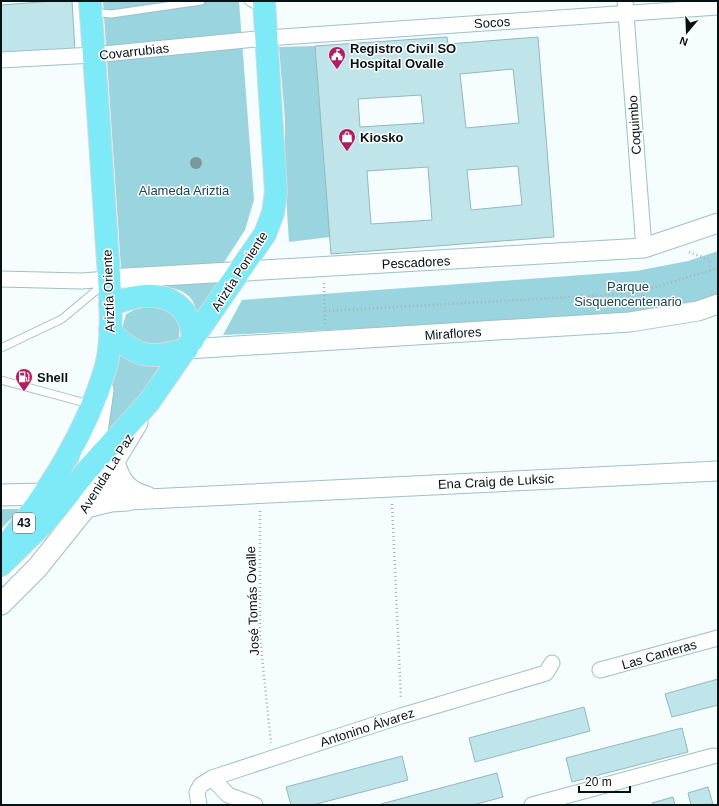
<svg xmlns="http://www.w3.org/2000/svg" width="719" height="806" font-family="Helvetica,sans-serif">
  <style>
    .green { fill: #9ad4de }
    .building { fill: #bfe5eb; stroke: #93b7be; fill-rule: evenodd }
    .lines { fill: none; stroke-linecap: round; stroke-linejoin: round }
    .service-casing { stroke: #9cc1c7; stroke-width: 9 }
    .minor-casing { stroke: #9cc1c7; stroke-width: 17 }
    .tertiary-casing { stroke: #9cc1c7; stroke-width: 21 }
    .secondary-casing { stroke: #9cc1c7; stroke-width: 23 }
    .primary-casing { stroke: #d7d9d9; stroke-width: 24 }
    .path { stroke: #a8b2b3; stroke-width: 2.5; stroke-dasharray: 1 3; stroke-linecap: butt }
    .service { stroke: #fff; stroke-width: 7 }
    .minor { stroke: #fff; stroke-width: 15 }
    .tertiary { stroke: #fff; stroke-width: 19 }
    .secondary { stroke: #fff; stroke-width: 21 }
    .primary { stroke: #7ee9f7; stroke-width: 22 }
    .tree { fill: #7b989d }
    .labels { text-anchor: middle; stroke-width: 3; stroke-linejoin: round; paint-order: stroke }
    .shield { fill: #fff; stroke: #50595a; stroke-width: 1 }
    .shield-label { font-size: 12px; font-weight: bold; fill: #051214 }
    .street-label { font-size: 13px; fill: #051214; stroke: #fff }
    .poi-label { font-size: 13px; font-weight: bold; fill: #051214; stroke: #fff; text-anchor: start }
    .park-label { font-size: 13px; fill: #18464d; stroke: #fff }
  </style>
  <rect width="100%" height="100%" fill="#f5fdfe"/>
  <path class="green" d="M103 1H239L254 200 245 230 223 264 121 268Z
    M315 46 330 237 289 242 285 180V120L279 47Z
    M718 251V297L630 316 223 335 242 300 636 271 688 261Z
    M224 276 198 315C196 310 195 305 192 300 179 282 151 287 131 289Z
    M147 307C162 307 171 309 180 321L179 338 169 348 150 350 122 329 126 314 136 309Z
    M117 347 171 359 104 444Z
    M1 509H21L1 529Z"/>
  <path class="building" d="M54 1H72L75 51 1 56V5Z
    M447 37 448 44 538 37 554 237 331 254 315 46ZM513 69 519 123 466 128 460 74ZM421 95 424 123 360 127 358 99ZM518 166 522 205 471 210 467 170ZM428 167 432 220 371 224 367 171Z
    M718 679V705L672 717 665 694Z
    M584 707 590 731 475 762 469 738Z
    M682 728 688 752 572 782 566 758Z
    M402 756 408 780 313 805H291L286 787Z
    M497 773 503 797 473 805H382L381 804Z
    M708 787 713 804 691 805 688 793Z
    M673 797 675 805H653L652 803Z"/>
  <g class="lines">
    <defs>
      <path id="service" d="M248 1 261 9
        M96 20 102 13 111 14 201 1
        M1 348 62 319 105 283
        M1 380 89 404"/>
      <path id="minor" d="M625 1 644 248
        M1 60 94 55 267 38 718 7
        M1 279 81 281 109 279
        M600 670 718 638
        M212 778 228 795 255 805
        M199 805 197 792 201 785 212 778 401 716 546 673 552 663
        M532 805 713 756"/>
      <path id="tertiary" d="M109 279 644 248 718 223
        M187 349 630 322 698 311 718 304
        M115 460C119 479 127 491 147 496
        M90 471C102 482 112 495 128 500L718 471"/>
      <path id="secondary" d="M86 475 96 438 103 390
        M1 495 45 494
        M86 507 111 501 128 500
        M1 604 37 568 86 507 137 423"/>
      <path id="primary" d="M110 305C118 302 127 299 136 297 168 291 192 307 193 340
        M110 330C135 359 151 359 187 349
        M10 541C50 489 86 433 105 370 116 334 108 269 106 231 101 154 96 78 90 1
        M1 565 48 519 88 469 149 402 265 234 273 213 276 192 264 1"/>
    </defs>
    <use href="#service" class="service-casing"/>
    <use href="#minor" class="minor-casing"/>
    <use href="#tertiary" class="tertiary-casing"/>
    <use href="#secondary" class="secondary-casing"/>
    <use href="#primary" class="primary-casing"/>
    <path class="path" d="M689 252 710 260V271
      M324 283 325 324
      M642 291 644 302
      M325 311 606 295 642 291 718 268
      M392 504 401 699
      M260 511V637L271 743"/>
    <use href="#service" class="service"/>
    <use href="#minor" class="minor"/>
    <use href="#tertiary" class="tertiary"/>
    <use href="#secondary" class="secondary"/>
    <use href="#primary" class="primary"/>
  </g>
  <circle class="tree" cx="196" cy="163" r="6"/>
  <defs>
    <symbol id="civic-pin" viewBox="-11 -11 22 30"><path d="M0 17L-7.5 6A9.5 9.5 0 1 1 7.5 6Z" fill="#ad2161" stroke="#fff"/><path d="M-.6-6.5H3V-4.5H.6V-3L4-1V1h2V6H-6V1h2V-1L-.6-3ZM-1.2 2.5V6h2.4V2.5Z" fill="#fff"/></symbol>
    <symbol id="shop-pin" viewBox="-11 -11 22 30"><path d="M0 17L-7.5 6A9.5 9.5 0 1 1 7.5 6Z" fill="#ad2161" stroke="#fff"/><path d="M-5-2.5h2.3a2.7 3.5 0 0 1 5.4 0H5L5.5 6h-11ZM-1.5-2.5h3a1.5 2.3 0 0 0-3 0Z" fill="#fff"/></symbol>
    <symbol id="fuel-pin" viewBox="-11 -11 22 30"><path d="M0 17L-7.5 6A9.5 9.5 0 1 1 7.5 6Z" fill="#ad2161" stroke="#fff"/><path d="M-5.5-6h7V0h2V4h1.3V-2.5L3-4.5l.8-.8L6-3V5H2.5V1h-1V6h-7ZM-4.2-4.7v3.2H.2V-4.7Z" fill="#fff"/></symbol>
  </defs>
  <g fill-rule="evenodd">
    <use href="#civic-pin" x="327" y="45" width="20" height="27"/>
    <use href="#shop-pin" x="337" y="127" width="20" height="27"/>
    <use href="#fuel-pin" x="14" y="367" width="20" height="27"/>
  </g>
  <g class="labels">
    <rect class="shield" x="13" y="513" width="22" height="20" rx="3"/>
    <g class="shield-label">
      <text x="24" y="527">43</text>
    </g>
    <g class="street-label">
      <text transform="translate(492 22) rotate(-4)" y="5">Socos</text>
      <text transform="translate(134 51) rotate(-6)" y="5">Covarrubias</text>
      <text transform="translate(634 125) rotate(-94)" y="5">Coquimbo</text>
      <text transform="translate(416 262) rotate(-3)" y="5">Pescadores</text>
      <text transform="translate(239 271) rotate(-57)" y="5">Ariztía Poniente</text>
      <text transform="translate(108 291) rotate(-92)" y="5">Ariztía Oriente</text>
      <text transform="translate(453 333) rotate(-4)" y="5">Miraflores</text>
      <text transform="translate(106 473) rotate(-58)" y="5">Avenida La Paz</text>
      <text transform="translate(496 481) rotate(-3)" y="5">Ena Craig de Luksic</text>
      <text transform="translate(252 601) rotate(-92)" y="5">José Tomás Ovalle</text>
      <text transform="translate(659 654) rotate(-16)" y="5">Las Canteras</text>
      <text transform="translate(367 727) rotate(-18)" y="5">Antonino Álvarez</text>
    </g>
    <g class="poi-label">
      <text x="350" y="53">Registro Civil SO<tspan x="350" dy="15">Hospital Ovalle</tspan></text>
      <text x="360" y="142">Kiosko</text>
      <text x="37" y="382">Shell</text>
    </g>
    <g class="park-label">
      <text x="184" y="195">Alameda Ariztia</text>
      <text x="628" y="291">Parque<tspan x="628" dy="15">Sisquencentenario</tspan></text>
    </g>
  </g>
  <rect width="719" height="806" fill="none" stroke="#051214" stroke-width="4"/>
  <g transform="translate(687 32) rotate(199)" stroke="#ffffff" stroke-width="3" paint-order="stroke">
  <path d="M0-3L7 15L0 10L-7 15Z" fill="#051214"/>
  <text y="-6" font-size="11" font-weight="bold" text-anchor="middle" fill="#051214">N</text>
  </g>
  <path d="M579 786v6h51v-6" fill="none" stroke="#051214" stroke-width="2"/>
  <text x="585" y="786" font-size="12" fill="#051214" stroke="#ffffff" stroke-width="3" paint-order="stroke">20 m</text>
</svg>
